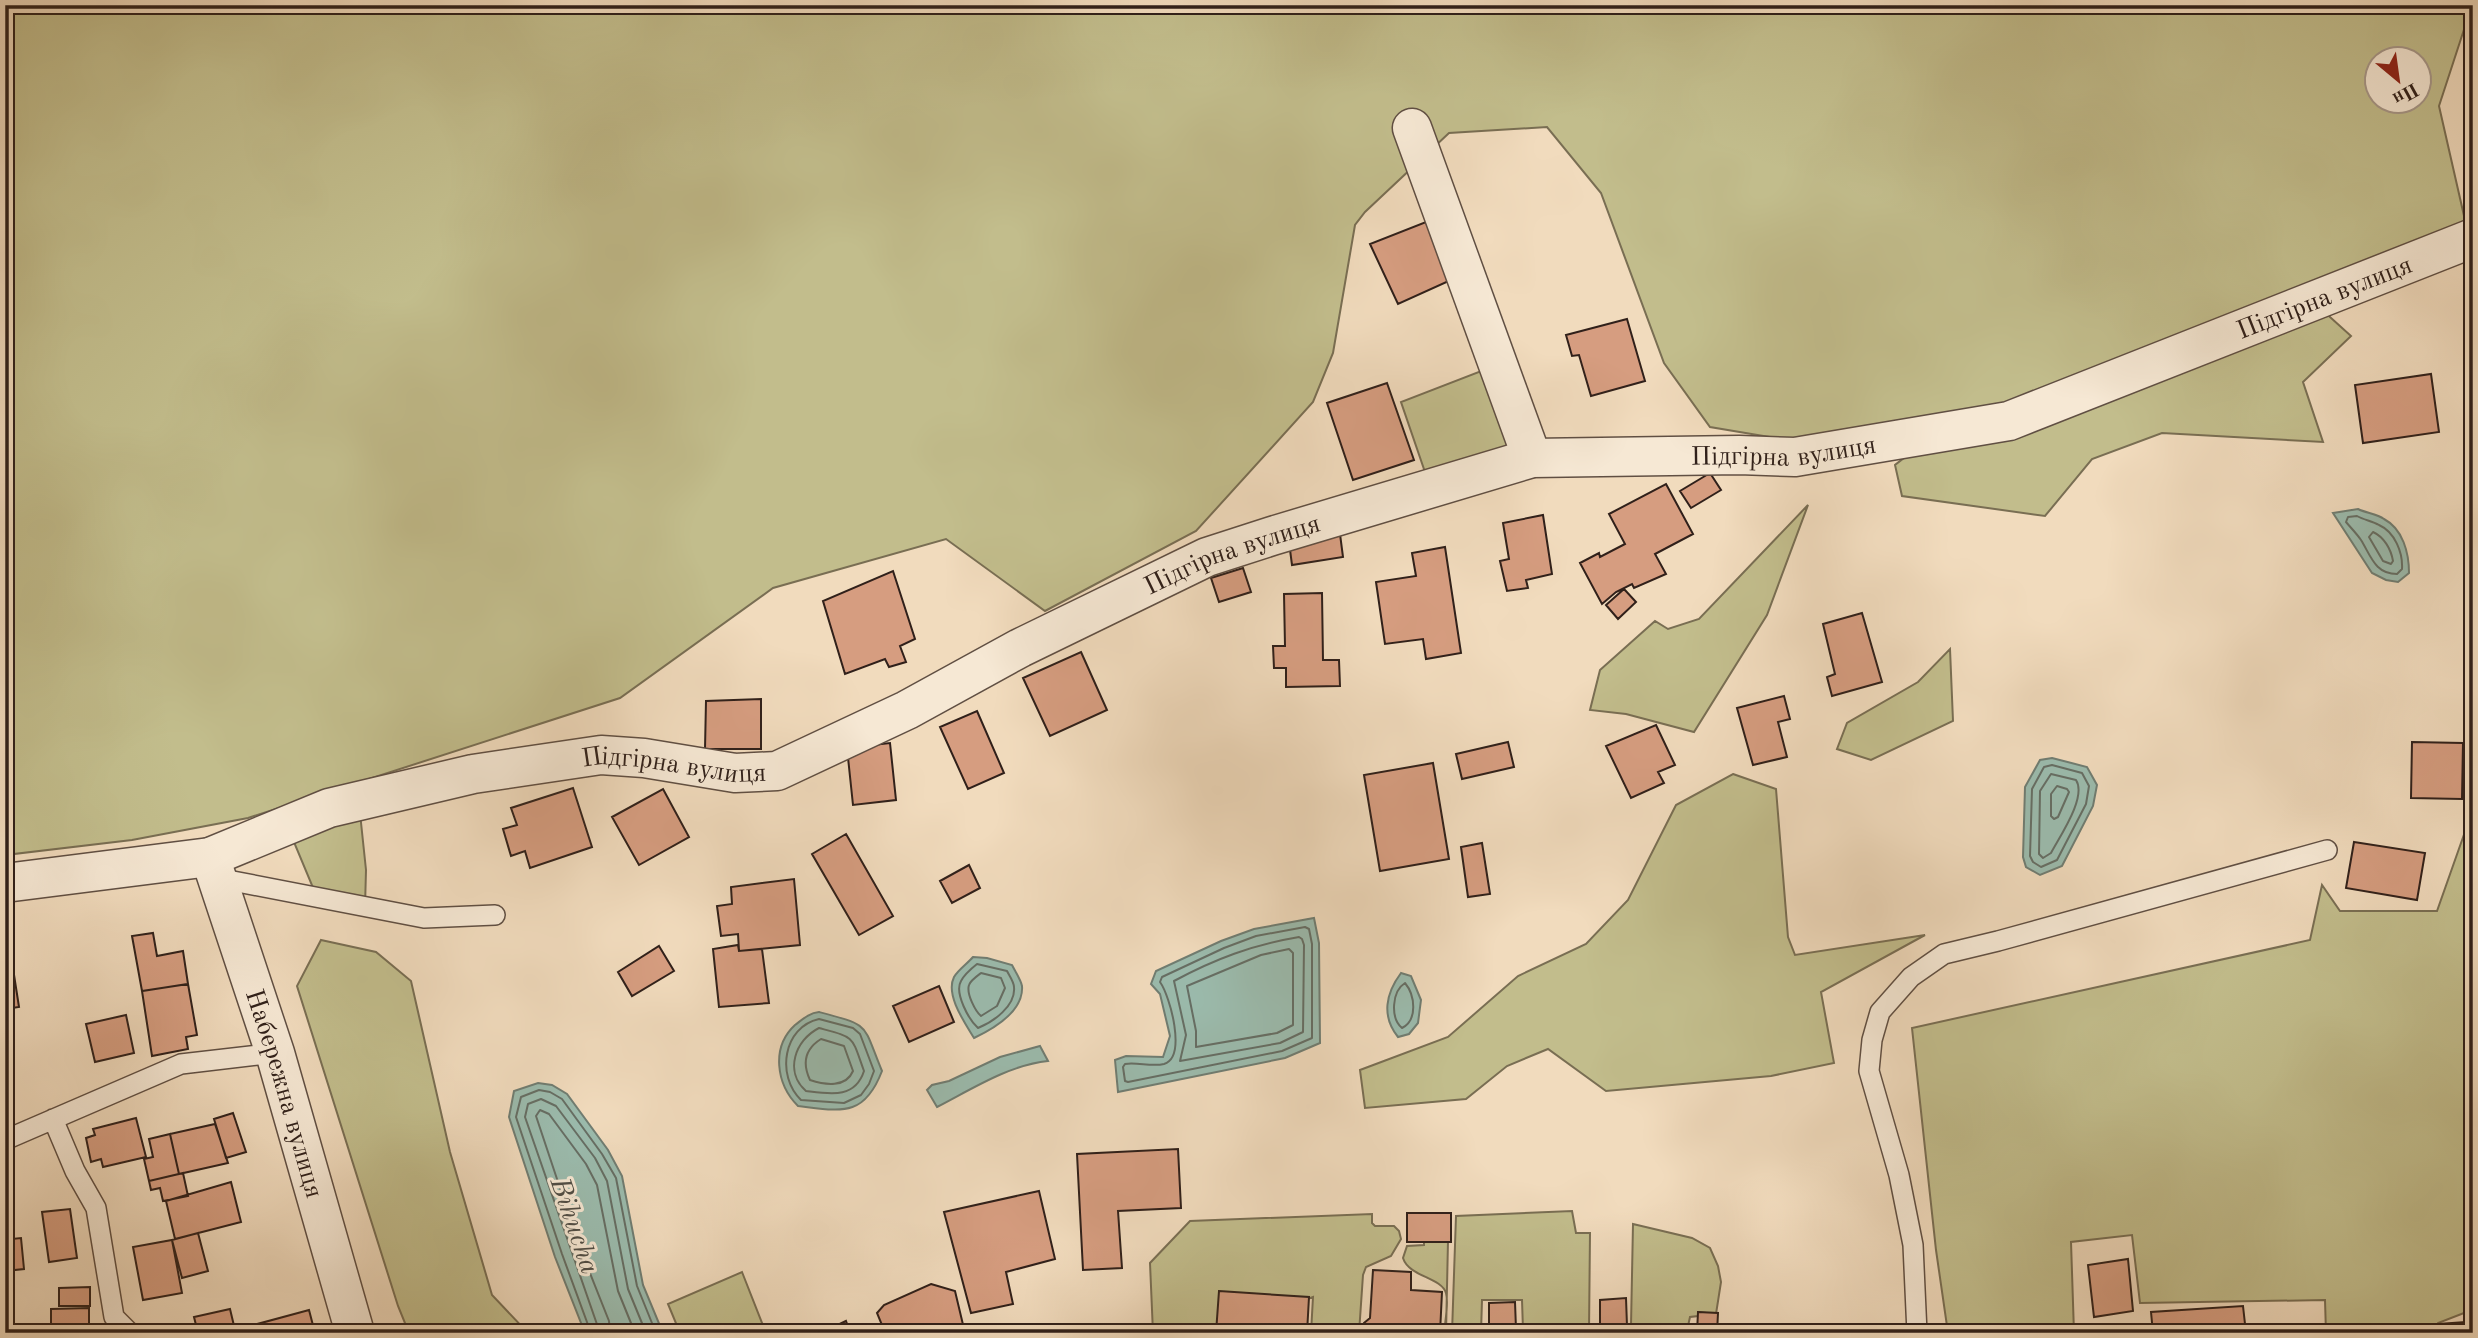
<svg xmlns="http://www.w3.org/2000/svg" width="2478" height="1338" font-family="'Old Standard TT',serif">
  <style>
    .green { fill: #c2bd8c; stroke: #796e53; stroke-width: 2; fill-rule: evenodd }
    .water { fill: #9bbbad; stroke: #707d72; stroke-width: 2 }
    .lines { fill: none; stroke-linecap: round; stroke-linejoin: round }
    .shore { stroke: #666e64; stroke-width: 2 }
    .building { fill: #d69d80; stroke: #30201a; stroke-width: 2 }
    .service-casing { stroke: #604f43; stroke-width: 22 }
    .minor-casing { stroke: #604f43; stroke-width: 41 }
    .service { stroke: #f6e8d4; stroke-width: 19 }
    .minor { stroke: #f6e8d4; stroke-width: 38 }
    .labels { text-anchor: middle; stroke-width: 6; stroke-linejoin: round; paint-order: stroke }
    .street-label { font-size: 26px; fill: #30201a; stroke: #f6e8d4 }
    .water-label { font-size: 28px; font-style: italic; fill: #504e46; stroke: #f6e8d4 }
  </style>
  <rect width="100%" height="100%" fill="#f1dbbd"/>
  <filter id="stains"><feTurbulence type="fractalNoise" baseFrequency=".00286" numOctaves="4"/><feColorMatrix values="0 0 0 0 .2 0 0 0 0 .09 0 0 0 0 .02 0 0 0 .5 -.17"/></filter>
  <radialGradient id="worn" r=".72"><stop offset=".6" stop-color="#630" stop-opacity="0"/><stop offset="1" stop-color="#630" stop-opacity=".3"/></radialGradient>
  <path class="green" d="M5 5H2472L2439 106 2467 229 1984 415 1788 440 1710 427 1664 363 1601 193 1547 127 1449 133 1365 212 1355 225 1333 353 1313 402 1196 531 1045 611 946 539 773 588 620 698 248 818 132 840 5 855ZM2376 60H2418V102H2376Z
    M2320 308 2351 336 2303 382 2323 442 2162 433 2092 459 2045 516 1902 496 1895 465 1922 444Z
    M1489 368 1514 446 1426 475 1401 402Z
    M1808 505 1767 615 1694 732 1626 714 1590 710 1600 670 1655 621 1668 629 1699 619Z
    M1950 649 1953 721 1871 760 1837 749 1847 723 1918 682Z
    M1733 774 1776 789 1788 937 1795 955 1925 935 1821 992 1834 1063 1771 1076 1606 1091 1548 1049 1507 1066 1466 1099 1365 1108 1360 1070 1448 1037 1518 976 1586 944 1628 900 1676 805Z
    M358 794 366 870 365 907 316 895 281 811Z
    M2473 809V1300L2464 1301V1313L2438 1323 2433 1333H2326L2325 1300 2140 1303 2132 1235 2071 1242 2074 1333H1948L1936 1250 1912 1028 2310 940 2322 885 2340 911H2437Z
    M321 940 376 952 411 981 450 1152 492 1295 528 1333H409L398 1306 297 986Z
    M1572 1211 1576 1233H1590L1589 1332 1523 1330 1522 1300H1482L1481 1333H1452L1456 1216Z
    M1372 1214V1223L1375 1226H1394L1399 1231 1401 1239 1391 1256 1366 1267 1363 1275 1359 1333H1311L1313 1297 1216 1333H1153L1150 1263 1190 1221Z
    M1633 1224 1692 1238 1710 1248 1718 1266 1721 1282 1716 1314 1698 1312V1316L1690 1317 1688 1326H1631Z
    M1448 1241 1446 1333H1444C1445 1321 1449 1304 1446 1293 1441 1277 1409 1277 1403 1258L1407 1246 1424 1245V1242Z
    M742 1272 766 1333H680L668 1304Z"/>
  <path class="water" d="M2473 478V563C2464 539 2464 509 2467 483Z
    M2358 509C2366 513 2377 514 2384 519 2403 529 2409 553 2409 573L2398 582 2386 580 2372 573 2333 513Z
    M2052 758 2087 767 2097 785 2093 806 2062 866 2040 875 2026 867 2023 857 2025 787 2040 760Z
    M1314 918 1319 943 1320 1043 1285 1058 1118 1092 1115 1060 1126 1056 1163 1057 1170 1036 1160 994 1151 984 1156 971 1221 941 1254 929Z
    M973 957 987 958 1012 965C1015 971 1021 980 1022 986 1024 1012 993 1029 974 1038 965 1023 945 995 954 977 958 970 968 963 973 957Z
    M1401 973 1411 976 1421 1000 1418 1023 1409 1034 1398 1037C1381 1016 1386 993 1401 973Z
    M819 1012C872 1026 862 1023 882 1071 864 1118 841 1111 798 1106 776 1084 771 1047 795 1025 803 1019 809 1013 819 1012Z
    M1040 1046 1048 1061C1009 1065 972 1089 937 1107L927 1090 932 1085 949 1081 1000 1057Z
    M538 1083 552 1085 567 1094 608 1150 622 1176 643 1285 663 1333H585L555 1257 509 1117 514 1091Z"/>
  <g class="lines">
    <path class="shore" d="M2357 516C2364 520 2372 521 2379 525 2395 532 2403 553 2402 569L2397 574C2375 574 2371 556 2361 540 2357 534 2351 528 2346 522L2348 517Z
      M2373 532C2384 537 2391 549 2393 561L2391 564 2383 561 2369 537Z
      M2052 765 2082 773 2089 786 2086 804 2057 860 2041 867 2033 862 2030 856 2032 789 2044 767Z
      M2051 774 2076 780C2087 797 2060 836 2051 853L2043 858 2039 854 2040 791Z
      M2057 786 2067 789 2069 792 2058 817 2054 819 2051 816V794Z
      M1305 927 1309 929 1312 944V1038L1282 1051 1128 1082 1125 1081 1123 1067 1125 1064C1137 1062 1152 1067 1164 1064 1187 1057 1170 996 1160 982L1162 977 1224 948 1256 936Z
      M1299 937 1302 939 1304 945 1303 1032 1280 1043 1180 1061 1186 1035 1174 981C1215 959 1252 945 1299 937Z
      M1289 949 1293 953V1025L1277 1033 1196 1047V1031L1187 986 1261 955Z
      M977 964 1007 971C1009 975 1014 982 1014 987 1016 1006 993 1022 978 1028 969 1020 954 993 961 981 964 975 972 968 977 964Z
      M981 973 1001 978 1005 988 997 1006 981 1016C976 1012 966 994 969 985 970 981 977 976 981 973Z
      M1405 983C1415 995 1418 1020 1402 1028 1390 1018 1392 991 1405 983Z
      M819 1019 853 1028 860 1034 874 1071 869 1084 861 1095 844 1103 801 1100C776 1076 783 1027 819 1019Z
      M819 1028C856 1038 851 1035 864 1071 855 1099 830 1094 806 1091 784 1072 795 1040 819 1028Z
      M821 1039 844 1046 853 1071C846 1088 825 1085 810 1080 802 1063 805 1049 821 1039Z
      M591 1333 562 1254 516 1117 521 1097 539 1090 550 1092 562 1099 602 1154 616 1178 637 1286 656 1333
      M600 1333 525 1117 528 1104 541 1099 556 1106 595 1158 607 1181 628 1289 646 1333
      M610 1333 609 1321 580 1248 536 1116 540 1110 549 1114 586 1164 597 1185 618 1291 635 1333"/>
  </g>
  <path class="building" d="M1426 222 1451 280 1398 304 1370 244Z
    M1627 319 1645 381 1591 396 1579 355 1572 356 1566 335Z
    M2431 374 2439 432 2363 443 2355 385Z
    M1387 383 1414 460 1353 480 1327 403Z
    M1710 473 1721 490 1691 508 1680 491Z
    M1666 484 1693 534 1655 554 1666 574 1634 588 1632 584 1616 592 1602 604 1580 563 1599 553 1600 557 1625 544 1609 514Z
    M1543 515 1552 574 1526 580 1528 588 1507 591 1500 561 1509 559 1503 523Z
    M1340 534 1343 557 1292 565 1289 542Z
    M1445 547 1461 653 1426 659 1423 639 1385 644 1376 582 1416 576 1412 553Z
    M1243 568 1251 592 1219 602 1211 578Z
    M893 571 915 639 900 646 906 662 889 667 885 659 845 674 823 601Z
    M1624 589 1636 602 1618 619 1606 605Z
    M1322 593 1323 660H1339L1340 686 1286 687V668H1274L1273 646H1285L1284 594Z
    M1862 613 1882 682 1832 696 1827 677 1835 674 1823 624Z
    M1081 652 1107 710 1050 736 1023 678Z
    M1784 696 1790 719 1778 722 1787 757 1753 765 1737 708Z
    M761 699V749H705L706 701Z
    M977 711 1004 773 968 789 940 727Z
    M1656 725 1675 765 1658 772 1664 783 1631 798 1606 746Z
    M1508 742 1514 767 1462 779 1456 754Z
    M2412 742 2463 743 2462 799 2411 798Z
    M890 743 896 800 853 805 847 748Z
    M1433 763 1449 859 1380 871 1364 775Z
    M573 788 592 847 530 868 525 851 511 856 503 829 517 825 511 808Z
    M663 789 689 837 639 865 612 817Z
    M846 834 893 916 859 935 812 854Z
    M2354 842 2425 853 2417 900 2346 888Z
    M1482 843 1490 894 1468 897 1461 847Z
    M969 865 980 888 952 903 940 881Z
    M794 879 800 945 739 951 738 934 721 936 717 906 732 904 731 887Z
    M153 933 157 956 183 951 188 984 142 991 132 936Z
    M738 945 739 951 762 949 769 1003 719 1007 713 949Z
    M659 946 674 971 632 996 618 972Z
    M12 962 19 1007 5 1009V963Z
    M188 984 197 1035 186 1037 188 1049 152 1056 142 991Z
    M939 986 954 1022 909 1042 893 1006Z
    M126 1015 134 1053 95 1062 86 1024Z
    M233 1113 246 1152 226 1158 214 1119Z
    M136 1118 146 1157 103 1167 101 1159 91 1162 86 1138 95 1135 93 1129Z
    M215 1124 228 1163 179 1174 170 1134Z
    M170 1134 179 1174 149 1181 144 1159 153 1157 149 1139Z
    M1178 1149 1181 1208 1118 1211 1122 1268 1083 1270 1077 1154Z
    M183 1173 188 1196 163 1201 160 1188 151 1190 149 1181Z
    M231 1182 241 1222 175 1239 166 1201Z
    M1039 1191 1055 1259 1006 1272 1013 1304 971 1313 944 1212Z
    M70 1209 77 1258 49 1262 42 1212Z
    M1407 1213H1451V1242H1407Z
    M5 1232H10L12 1239 21 1238 24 1269 5 1271Z
    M198 1233 208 1271 182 1278 172 1240Z
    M172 1240 182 1293 143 1300 133 1247Z
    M2128 1259 2133 1311 2094 1317 2088 1265Z
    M1373 1270 1411 1272V1290L1442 1292 1440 1333H1363L1364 1323 1370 1318Z
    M931 1284 955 1291 965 1333H929L920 1327 906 1333H887L884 1330 877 1313 884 1305Z
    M90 1287V1306H59V1288Z
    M1219 1291 1309 1297 1307 1333H1216Z
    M1626 1298 1627 1326 1680 1327V1333H1600V1300Z
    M1515 1302 1516 1329 1569 1331V1333H1489V1303Z
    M2243 1306 2246 1333H2153L2151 1312Z
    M89 1308V1329H51V1309Z
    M230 1309 235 1330 309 1310 315 1333H198L194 1317Z
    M1698 1312 1718 1313 1717 1333H1697Z
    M846 1321 850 1332 825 1333V1331Z
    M2465 1322V1333H2439V1324Z"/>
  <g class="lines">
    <defs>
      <path id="service" d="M217 878 424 918 495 915
        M53 1119 75 1171 96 1208 114 1317 130 1333
        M5 1140 181 1064 275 1053
        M1917 1333 1913 1245 1899 1175 1869 1071 1872 1040 1880 1012 1911 977 1944 954 1998 941 2327 850"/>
      <g id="minor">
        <path d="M1412 128 1532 458"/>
        <path id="s1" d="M210 857 275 1053 355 1333"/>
        <path id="s2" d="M5 883 210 857 329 808 473 774 601 755 644 758 735 773 777 771 907 710 1020 648 1207 557 1272 536 1532 458 1739 455 1795 457 2009 421 2473 238"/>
      </g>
    </defs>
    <use href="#service" class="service-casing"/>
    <use href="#minor" class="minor-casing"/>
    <use href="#service" class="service"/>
    <use href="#minor" class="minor"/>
  </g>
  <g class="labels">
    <g class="street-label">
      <text dy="9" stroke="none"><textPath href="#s2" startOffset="2429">Підгірна вулиця</textPath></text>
      <text dy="9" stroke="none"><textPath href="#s2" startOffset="1862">Підгірна вулиця</textPath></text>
      <text dy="9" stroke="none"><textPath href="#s2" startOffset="1295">Підгірна вулиця</textPath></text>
      <text dy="9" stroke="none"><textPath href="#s2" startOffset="686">Підгірна вулиця</textPath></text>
      <text dy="9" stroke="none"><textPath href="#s1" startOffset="248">Набережна вулиця</textPath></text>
    </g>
    <g class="water-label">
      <text transform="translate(576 1225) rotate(71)" y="10">Bihucha</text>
    </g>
  </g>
  <rect width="2478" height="1338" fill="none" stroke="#f1dbbd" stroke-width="28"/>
  <rect x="7" y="7" width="2464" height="1324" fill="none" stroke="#30201a" stroke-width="3.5"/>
  <rect x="14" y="14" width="2450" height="1310" fill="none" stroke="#30201a" stroke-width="2"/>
  <g transform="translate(2398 80) rotate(151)"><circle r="33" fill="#f6e8d4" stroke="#a7988a" stroke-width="2"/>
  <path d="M0-5L12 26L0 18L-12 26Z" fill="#8f2418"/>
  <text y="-10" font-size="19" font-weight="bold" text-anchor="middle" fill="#30201a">Пн</text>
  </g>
  <rect width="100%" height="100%" filter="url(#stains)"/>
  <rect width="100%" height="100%" fill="url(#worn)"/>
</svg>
